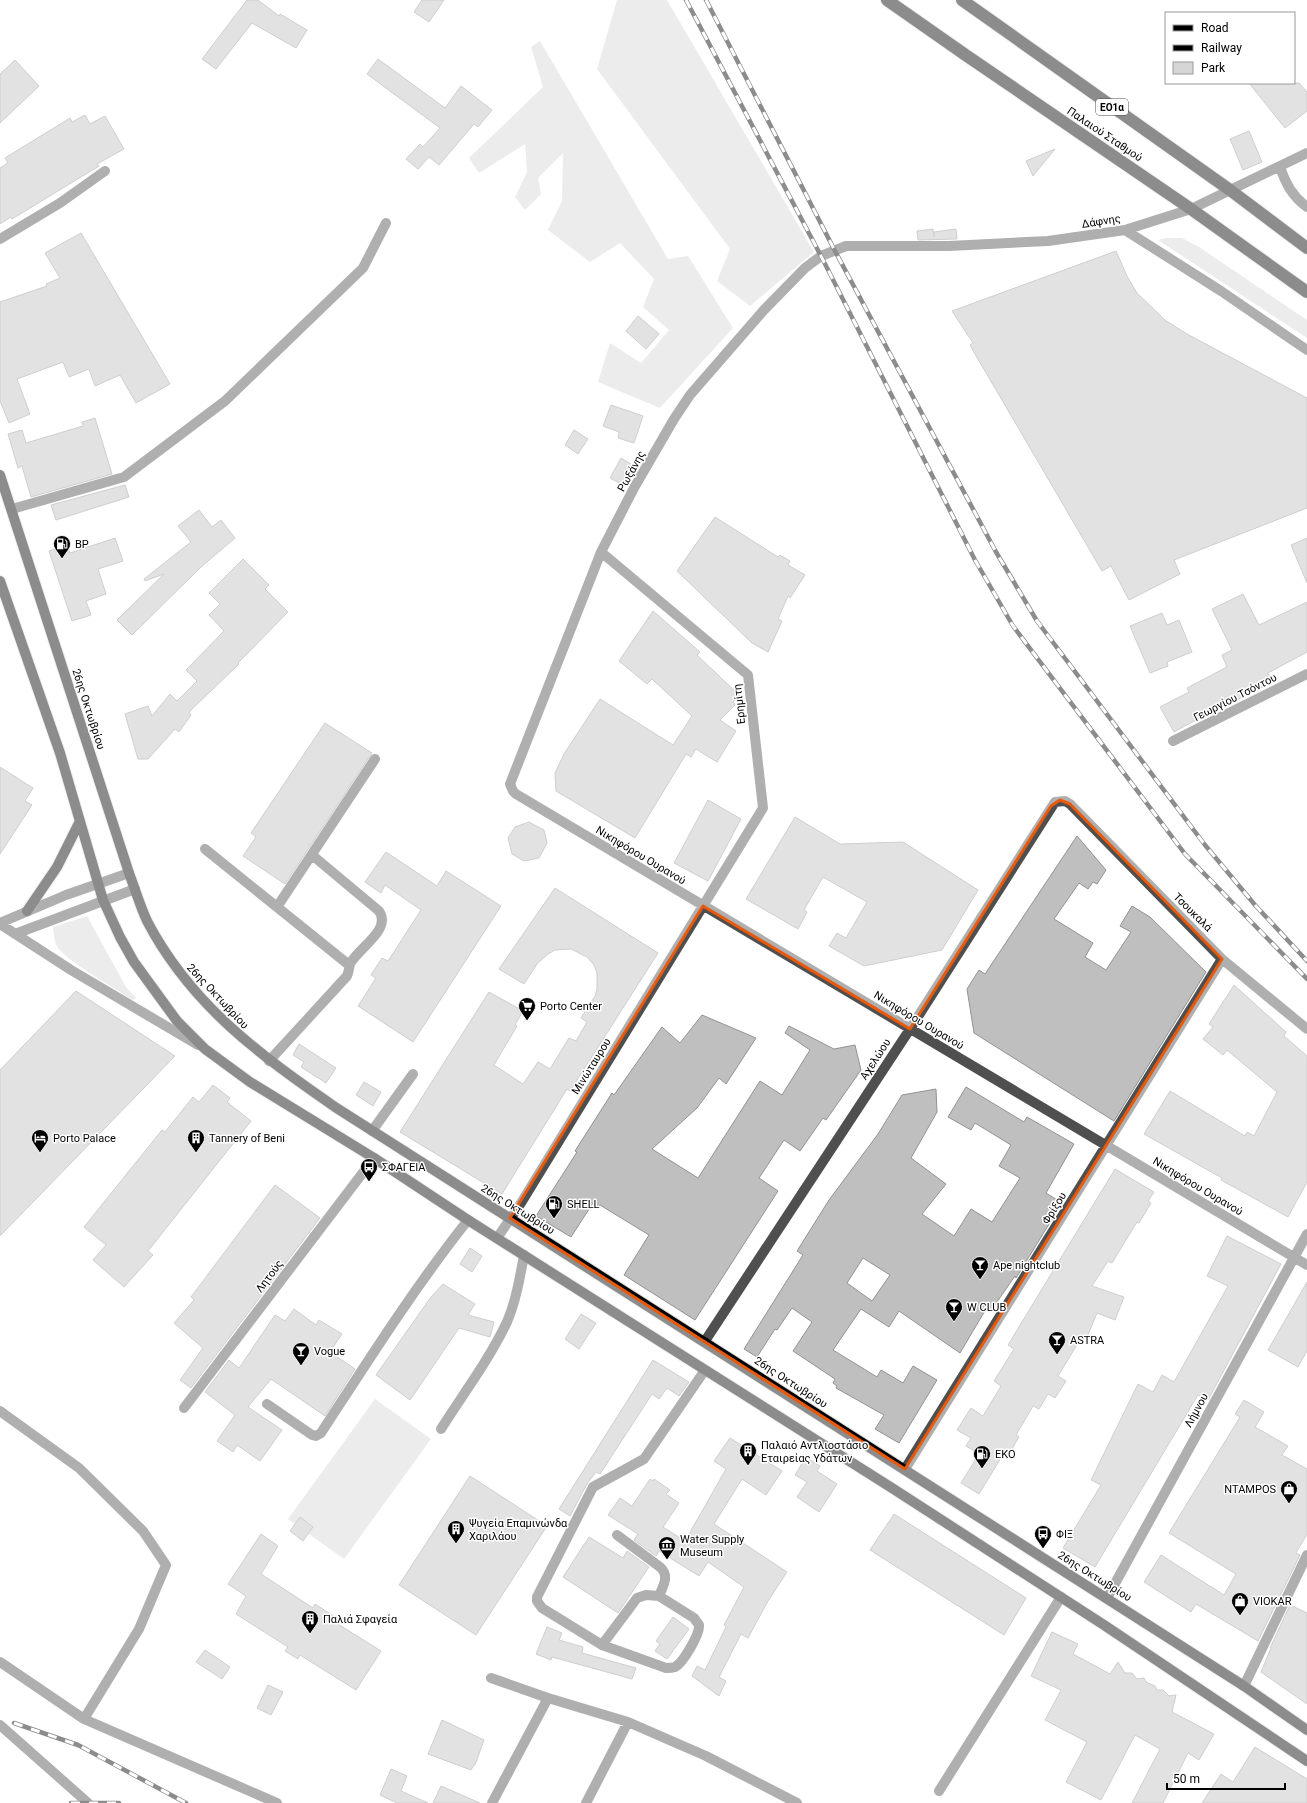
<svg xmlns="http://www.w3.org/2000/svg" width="1307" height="1803" font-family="Roboto,sans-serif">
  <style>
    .green { fill: #d6d6d6 }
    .building { fill: #bfbfbf; stroke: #939393; fill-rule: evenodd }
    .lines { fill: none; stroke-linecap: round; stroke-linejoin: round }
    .major-casing { stroke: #dbdbdb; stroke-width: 12 }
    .highway-casing { stroke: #dbdbdb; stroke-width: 14 }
    .minor { stroke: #4f4f4f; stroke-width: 10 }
    .major { stroke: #000; stroke-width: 10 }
    .highway { stroke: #000; stroke-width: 12 }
    .rail-casing { stroke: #000; stroke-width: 4.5 }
    .rail { stroke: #fff; stroke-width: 3; stroke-dasharray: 9; stroke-linecap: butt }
    .marked { fill: none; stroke: #e8590c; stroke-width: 3; stroke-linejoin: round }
    .labels { text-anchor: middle; stroke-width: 3; stroke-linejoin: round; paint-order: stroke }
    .shield { fill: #fff; stroke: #4c4c4c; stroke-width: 1 }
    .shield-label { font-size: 10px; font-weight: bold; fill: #000 }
    .street-label { font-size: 11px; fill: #000; stroke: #fff }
    .poi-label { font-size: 11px; fill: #000; stroke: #fff; text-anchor: start }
  </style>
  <rect width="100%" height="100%" fill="#fff"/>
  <path class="green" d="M617 0H667L814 252 750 306 717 281 730 249 597 69Z
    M540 41 668 259 688 256 733 328 660 408 598 382 610 343 641 363 669 330 643 307 654 279 620 243 590 262 548 230 562 201 563 153 538 178 541 194 525 210 515 197 527 172 525 144 479 173 469 158 543 87 531 47Z
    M1166 238H1182L1199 247 1307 320V338L1158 240Z
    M87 916 126 987 136 998 133 1000C117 990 67 961 58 948 54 941 54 934 53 927Z
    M375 1399 431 1439 344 1559 288 1519Z"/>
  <path class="building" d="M247 0H258L279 16 280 14 307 30 296 48 252 23 216 69 202 59Z
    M422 0H444L429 22 414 12Z
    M378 59 445 108 461 86 492 110 478 127 474 124 439 165 429 157 418 169 406 159 420 144 423 147 440 128 367 74Z
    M15 60 39 86 0 123V74Z
    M1249 83H1299L1307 92V111L1285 128Z
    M85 115 90 124 105 116 124 149 97 164 99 166 12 219 11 217 0 224V168L8 163 5 158 70 118 72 122Z
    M1249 131 1262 162 1243 170 1230 139Z
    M1055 149 1033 176 1026 161Z
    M933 229 934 237V232L956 229 957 239 918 240 917 231Z
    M81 233 170 384 136 403 120 375 95 386 89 369 69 377 63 362 17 379 30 414 9 423 0 401V302L47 286 46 284 60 278 45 253Z
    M1116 251 1127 276 1137 293 1165 320 1187 334 1307 398V508L1174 560 1180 574 1129 600 1111 566 1102 571 975 354 970 345 973 343 952 311Z
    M638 316 659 334 646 349 626 331Z
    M611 405 643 416 634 443 618 438 619 432 603 426Z
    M95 418 112 474 31 497 22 466 18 468 8 434 22 430 26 443 83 426 82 422Z
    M574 430 588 439 578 454 565 445Z
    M621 458 636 467 623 485 610 478Z
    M125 485 129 497 56 520 51 505Z
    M199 510 212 527 221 520 235 538 201 567 132 635 117 620 164 574 145 581 144 579 191 542 178 526Z
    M715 517 778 557 780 555 790 561 788 565 805 575 790 598 788 596 778 619 782 621 768 652 752 643 677 571Z
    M115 538 123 561 98 569 106 594 86 601 91 615 72 621 49 551 67 545 70 553Z
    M1307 538V583L1291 545Z
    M243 559 269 585 265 589 288 612 238 663 239 664 189 712 191 715 179 732 175 729 148 759H138L125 714 148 706 152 716 170 694 177 701 197 681 186 670 224 631 209 615 220 604 209 593Z
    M1243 594 1259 625 1307 602V652L1268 673 1272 682 1211 713 1210 712 1174 732 1160 707 1189 692 1187 688 1227 667 1222 655 1232 650 1212 609Z
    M653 611 700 652 697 655 740 696 733 702 735 705 720 720 736 731 717 762 696 749 691 757 686 754 635 838 556 791 555 773 564 754 600 699 673 745 692 716 652 679 647 684 619 661Z
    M1162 613 1167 625 1179 620 1192 652 1167 662 1168 666 1150 673 1130 626Z
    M325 723 372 753 285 884 243 856 256 837 251 833Z
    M0 767 33 788 25 801 32 805 0 854Z
    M708 800 741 819 708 881 674 863Z
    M795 817 840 844 903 842 978 890 942 950 864 966 829 946 837 933 846 938 867 902 823 877 804 910 807 912 798 929 746 899Z
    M529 822 544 830 547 843 539 858 524 861 512 854 508 838 515 827Z
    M1077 836 1106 870 1097 884 1093 882 1088 889 1079 883 1054 919 1093 943 1085 957 1106 970 1131 932 1120 926 1132 906 1150 917 1206 972 1114 1121 974 1033 967 989 979 970 985 974Z
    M386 852 437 886 446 871 501 906 413 1042 358 1006 376 978 371 975 382 958 388 961 421 910 385 885 381 893 365 882Z
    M555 888 658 953 570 1091 567 1089 502 1194 400 1132 489 992 523 1011 515 1025 517 1026 494 1065 523 1084 538 1062 550 1069 569 1038 576 1041 587 1022 581 1018 595 996 597 989V973L594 965 587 957 571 949 555 950 548 954 537 964 524 984 499 969Z
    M1234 985 1286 1032 1284 1036 1307 1056V1182L1288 1217 1221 1180 1222 1178 1144 1134 1170 1091 1245 1136 1247 1132 1254 1136 1277 1092 1227 1050 1223 1055 1203 1039 1213 1027 1209 1024Z
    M76 991 175 1056 0 1236V1070Z
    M702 1015 756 1038 726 1084 719 1078 697 1108 652 1149 698 1178 760 1081 782 1095 810 1050 785 1033 789 1026 834 1049 855 1045 861 1070 826 1120 823 1118 800 1151 784 1140 759 1178 778 1191 695 1320 624 1275 649 1235 600 1205 599 1207 593 1203 571 1237 536 1216 577 1152 575 1151 612 1093 614 1095 662 1027 680 1043Z
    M299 1044 336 1068 326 1083 301 1067 304 1062 293 1055Z
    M364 1082 381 1092 373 1106 356 1095Z
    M213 1085 230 1098 227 1102 251 1121 148 1251 153 1255 124 1287 93 1260 106 1245 84 1227 162 1130 165 1132 193 1097 199 1102Z
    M966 1087 1024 1122 1027 1117 1074 1144 1046 1193 1062 1203 1016 1278 1015 1276 990 1312 986 1309 960 1353 899 1311 889 1327 861 1309 833 1350 877 1377 881 1370 903 1383 913 1366 937 1380 899 1443 875 1429 884 1415 836 1388 837 1386 833 1383 835 1379 793 1351 812 1322 792 1308 777 1330 775 1329 757 1357 744 1349 803 1255 797 1251 829 1200 878 1134 902 1095 936 1089 937 1112 911 1158 946 1184 922 1214 954 1236 971 1209 992 1222 1020 1178 999 1166 1011 1145 975 1123 971 1130 948 1117ZM863 1258 890 1275 872 1301 847 1283Z
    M1115 1169 1154 1192 1148 1201 1151 1203 1139 1223 1137 1222 1112 1263 1108 1261 1092 1286 1124 1297 1115 1320 1097 1313 1087 1337 1083 1335 1058 1376 1066 1381 1055 1398 1048 1394 1039 1409 1033 1406 1016 1435 1019 1437 1008 1456 1004 1453 979 1494 961 1483 979 1454 966 1446 971 1438 957 1430 971 1408 983 1416 1001 1386 994 1381 1014 1349 1008 1345Z
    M275 1185 320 1218 191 1388 180 1380 203 1348 174 1323 194 1300 191 1297Z
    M1227 1236 1281 1264 1208 1400 1198 1395 1095 1567 1063 1548 1101 1485 1091 1480 1138 1384 1153 1392 1162 1375 1174 1382 1228 1286 1207 1276Z
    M470 1248 482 1256 472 1272 460 1264Z
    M1307 1282V1351L1298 1367 1268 1350Z
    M443 1284 475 1304 468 1315 494 1322 490 1337 459 1328 410 1400 376 1375 431 1297Z
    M294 1309 316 1325 319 1320 342 1334 330 1352 355 1369 325 1416 271 1379 248 1407 282 1430 260 1461 237 1445 233 1452 217 1441 235 1415 205 1392 229 1360 239 1368 275 1315 285 1321Z
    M581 1314 596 1323 579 1349 565 1339Z
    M653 1360 689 1382 679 1396 667 1388 659 1399 652 1394 600 1474 596 1472 587 1484 570 1516 559 1509Z
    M1244 1400 1264 1412 1255 1427 1288 1446 1282 1455 1307 1469V1534L1296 1553 1300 1555 1258 1641 1196 1604 1191 1612 1144 1582 1161 1555 1224 1595 1236 1574 1169 1533 1240 1417 1235 1414Z
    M730 1438 782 1471 766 1495 742 1479 714 1524 787 1572 768 1601 748 1638 741 1634 719 1677 726 1681 719 1696 692 1676 697 1666 705 1670 726 1627 724 1625 744 1587 708 1562 699 1576 659 1551 656 1556 634 1540 638 1534 608 1515 620 1498 632 1506 650 1479 653 1481 654 1479 670 1490 666 1494 679 1503 663 1527 685 1541 726 1469 714 1461Z
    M806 1457 820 1466 817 1471 837 1484 819 1512 797 1497 807 1482 795 1475Z
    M470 1476 547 1526 476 1635 399 1585Z
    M894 1514 1026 1598 1004 1635 870 1550Z
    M300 1517 313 1527 303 1541 290 1531Z
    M261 1534 278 1546 261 1574 313 1608 315 1604 335 1617 333 1621 381 1651 356 1690 300 1655 298 1659 285 1651 288 1647 236 1614 246 1596 228 1584Z
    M589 1537 623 1558 627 1551 649 1567 618 1613 563 1577Z
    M1290 1605 1307 1613V1704L1261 1672 1271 1648H1270Z
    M673 1617 689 1629 667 1659 655 1651 660 1644 656 1641Z
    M547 1627 562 1633 559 1640 583 1647 582 1653 636 1668 632 1679 552 1657 551 1660 536 1654Z
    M1052 1632 1078 1644 1073 1654 1110 1674 1118 1662 1125 1673H1132L1137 1679 1144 1678 1146 1682 1155 1686 1157 1690H1163L1169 1696 1176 1695 1172 1712 1214 1734 1199 1760 1188 1753 1163 1803H1132L1160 1749 1135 1735 1101 1800 1066 1782 1087 1742 1045 1720 1061 1690 1031 1676Z
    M205 1650 230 1667 222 1679 196 1662Z
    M268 1685 283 1692 271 1715 257 1708Z
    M442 1720 484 1740 475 1765H474L471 1770 428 1754Z
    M1255 1747 1307 1779V1803H1202L1221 1774 1233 1782Z
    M391 1769 407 1776 401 1791 428 1803H397L380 1795Z
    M441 1786 480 1803H433Z"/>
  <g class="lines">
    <defs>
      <path id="major" d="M0 475 129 873C135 889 140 906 147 921 191 1005 260 1055 335 1107L1244 1686 1307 1730
        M0 581 60 753 103 900 120 937 134 962 177 1021 205 1049 250 1082 374 1158 468 1220 892 1488 1104 1625 1307 1761
        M27 911 57 867 80 821"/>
      <path id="highway" d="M887 0 967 56 1191 209 1307 292
        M962 0 1230 190 1307 248"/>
    </defs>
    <use href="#major" class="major-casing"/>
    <use href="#highway" class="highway-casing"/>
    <path class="minor" d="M1307 153 1191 209 1125 230 1048 241 949 246H846L821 256 805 268 763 311 690 395 674 419 634 488 601 552 510 784 513 791 516 794 1307 1265
      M1280 167C1286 184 1292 196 1307 207
      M1125 230 1221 291 1307 350
      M0 239 60 203 105 171
      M12 509 124 477 225 401 363 268 386 223
      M1173 741 1307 674
      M205 849 349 965
      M277 907 375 759
      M0 923 66 895 129 873
      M0 924 71 970 198 1045
      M15 934 135 889
      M269 1061 347 976C349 972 349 967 350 964 358 948 392 930 379 911L312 855
      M372 1131 413 1074
      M497 1238 521 1203 763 808 748 675 601 552
      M705 1341 910 1029 1055 802 1065 801 1070 804 1222 959 1307 1029
      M267 1404 312 1435 316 1436 321 1433C368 1361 414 1288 468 1220
      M184 1408 374 1158
      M0 1411 79 1468 143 1531 166 1565 139 1629 84 1719
      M441 1429C463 1394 489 1360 507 1322 516 1301 520 1277 524 1255
      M905 1469 1222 959
      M659 1596 694 1618 699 1625C700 1634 683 1663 675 1667 672 1668 669 1668 666 1668L602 1645 542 1608 537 1601V1597L593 1487 644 1459 705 1370
      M1107 1598 1307 1234
      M602 1645 637 1598 646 1595 659 1596C663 1586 670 1576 660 1567L617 1535
      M0 1662 84 1719 277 1803
      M491 1678 548 1698 628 1722 706 1756 797 1803
      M1244 1686 1307 1555
      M0 1725 88 1803
      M939 1791 1061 1597
      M492 1803 548 1698
      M586 1803 628 1722"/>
    <use href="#major" class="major"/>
    <use href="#highway" class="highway"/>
    <defs>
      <path id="rail" d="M686 0 821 256 975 560 1013 626 1185 854 1307 979
        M706 0 835 251 996 552 1037 621 1205 845 1255 905 1307 961
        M14 1723 78 1745 186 1803
        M71 1803H119"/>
    </defs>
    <use href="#rail" class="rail-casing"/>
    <use href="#rail" class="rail"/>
  </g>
  <path d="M0 0H1307V1803H0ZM1060 800 1070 804 1222 959 905 1469 510 1218 703 906 910 1029 1051 806Z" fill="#fff" fill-opacity=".55" fill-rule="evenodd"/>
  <path class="marked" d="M1060 800 1070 804 1222 959 905 1469 510 1218 703 906 910 1029 1051 806Z"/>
  <defs>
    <symbol id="fuel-pin" viewBox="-11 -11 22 30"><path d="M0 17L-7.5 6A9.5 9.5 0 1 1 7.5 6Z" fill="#000" stroke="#fff"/><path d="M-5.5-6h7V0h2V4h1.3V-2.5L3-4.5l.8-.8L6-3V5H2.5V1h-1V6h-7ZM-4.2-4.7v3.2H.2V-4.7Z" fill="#fff"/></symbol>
    <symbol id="supermarket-pin" viewBox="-11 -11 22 30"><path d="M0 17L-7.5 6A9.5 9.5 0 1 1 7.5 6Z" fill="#000" stroke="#fff"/><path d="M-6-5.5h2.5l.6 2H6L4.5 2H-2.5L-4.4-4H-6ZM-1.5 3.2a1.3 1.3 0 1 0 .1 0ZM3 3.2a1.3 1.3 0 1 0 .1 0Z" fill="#fff"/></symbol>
    <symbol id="hotel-pin" viewBox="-11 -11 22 30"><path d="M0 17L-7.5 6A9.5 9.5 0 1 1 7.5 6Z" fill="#000" stroke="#fff"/><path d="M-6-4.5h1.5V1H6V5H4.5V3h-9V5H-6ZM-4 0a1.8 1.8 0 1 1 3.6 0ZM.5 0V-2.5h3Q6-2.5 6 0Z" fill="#fff"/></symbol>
    <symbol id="building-pin" viewBox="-11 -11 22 30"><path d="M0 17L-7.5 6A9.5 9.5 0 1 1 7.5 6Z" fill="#000" stroke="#fff"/><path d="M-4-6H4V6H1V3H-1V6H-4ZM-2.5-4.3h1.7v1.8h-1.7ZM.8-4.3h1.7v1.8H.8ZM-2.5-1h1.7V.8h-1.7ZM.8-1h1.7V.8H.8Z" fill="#fff"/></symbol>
    <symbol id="bus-pin" viewBox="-11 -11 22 30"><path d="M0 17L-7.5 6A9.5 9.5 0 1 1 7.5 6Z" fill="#000" stroke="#fff"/><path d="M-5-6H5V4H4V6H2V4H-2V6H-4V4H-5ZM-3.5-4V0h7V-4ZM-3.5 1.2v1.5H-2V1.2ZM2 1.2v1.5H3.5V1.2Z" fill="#fff"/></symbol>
    <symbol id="bar-pin" viewBox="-11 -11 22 30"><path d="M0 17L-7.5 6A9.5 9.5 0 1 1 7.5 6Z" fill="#000" stroke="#fff"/><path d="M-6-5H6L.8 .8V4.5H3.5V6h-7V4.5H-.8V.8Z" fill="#fff"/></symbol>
    <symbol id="shop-pin" viewBox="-11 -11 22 30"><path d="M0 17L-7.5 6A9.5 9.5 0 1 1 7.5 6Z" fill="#000" stroke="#fff"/><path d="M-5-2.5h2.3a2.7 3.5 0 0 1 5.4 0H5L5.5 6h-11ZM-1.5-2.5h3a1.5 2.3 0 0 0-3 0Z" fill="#fff"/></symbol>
    <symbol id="museum-pin" viewBox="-11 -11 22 30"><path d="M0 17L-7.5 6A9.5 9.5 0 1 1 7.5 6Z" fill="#000" stroke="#fff"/><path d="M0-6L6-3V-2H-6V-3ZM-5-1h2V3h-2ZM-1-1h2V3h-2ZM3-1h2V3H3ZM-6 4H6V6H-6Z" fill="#fff"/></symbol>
  </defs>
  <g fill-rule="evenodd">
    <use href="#fuel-pin" x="52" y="534" width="20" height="27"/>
    <use href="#supermarket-pin" x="517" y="996" width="20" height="27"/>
    <use href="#hotel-pin" x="30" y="1128" width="20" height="27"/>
    <use href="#building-pin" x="186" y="1128" width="20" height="27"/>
    <use href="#bus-pin" x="359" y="1157" width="20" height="27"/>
    <use href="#fuel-pin" x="544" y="1194" width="20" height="27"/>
    <use href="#bar-pin" x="970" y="1255" width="20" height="27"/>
    <use href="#bar-pin" x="944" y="1297" width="20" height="27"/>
    <use href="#bar-pin" x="1047" y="1330" width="20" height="27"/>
    <use href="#bar-pin" x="291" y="1341" width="20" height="27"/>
    <use href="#building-pin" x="738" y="1441" width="20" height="27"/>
    <use href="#fuel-pin" x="972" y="1444" width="20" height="27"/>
    <use href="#shop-pin" x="1279" y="1479" width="20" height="27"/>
    <use href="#building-pin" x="446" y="1519" width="20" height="27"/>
    <use href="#bus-pin" x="1033" y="1524" width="20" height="27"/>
    <use href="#museum-pin" x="657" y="1535" width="20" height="27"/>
    <use href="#shop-pin" x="1230" y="1591" width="20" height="27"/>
    <use href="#building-pin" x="300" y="1609" width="20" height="27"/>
  </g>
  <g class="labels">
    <rect class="shield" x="1096" y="99" width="32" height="16" rx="3"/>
    <g class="shield-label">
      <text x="1112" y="111">ΕΟ1α</text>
    </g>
    <g class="street-label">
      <text transform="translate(1105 134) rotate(34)" y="4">Παλαιού Σταθμού</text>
      <text transform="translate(1101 221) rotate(-9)" y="4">Δάφνης</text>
      <text transform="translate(631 471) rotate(-61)" y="4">Ρωξάνης</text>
      <text transform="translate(1235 697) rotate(-27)" y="4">Γεωργίου Τσόντου</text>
      <text transform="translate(739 704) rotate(-96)" y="4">Ερημίτη</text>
      <text transform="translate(89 709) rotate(72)" y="4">26ης Οκτωβρίου</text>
      <text transform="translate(641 855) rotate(31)" y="4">Νικηφόρου Ουρανού</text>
      <text transform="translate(1193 912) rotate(45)" y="4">Τσουκαλά</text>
      <text transform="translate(218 996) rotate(47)" y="4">26ης Οκτωβρίου</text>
      <text transform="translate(919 1020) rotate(31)" y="4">Νικηφόρου Ουρανού</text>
      <text transform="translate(875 1059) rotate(-57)" y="4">Αχελώου</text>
      <text transform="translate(591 1066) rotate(-58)" y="4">Μινώταυρου</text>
      <text transform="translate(1198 1186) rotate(31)" y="4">Νικηφόρου Ουρανού</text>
      <text transform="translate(1054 1208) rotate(-58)" y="4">Φρίξου</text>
      <text transform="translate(518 1209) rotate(32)" y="4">26ης Οκτωβρίου</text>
      <text transform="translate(269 1276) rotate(-53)" y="4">Λητούς</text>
      <text transform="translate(791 1382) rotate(33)" y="4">26ης Οκτωβρίου</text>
      <text transform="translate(1196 1410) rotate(-61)" y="4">Λήμνου</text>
      <text transform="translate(1095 1576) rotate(32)" y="4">26ης Οκτωβρίου</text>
    </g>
    <g class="poi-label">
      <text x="75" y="548">BP</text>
      <text x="540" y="1010">Porto Center</text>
      <text x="53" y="1142">Porto Palace</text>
      <text x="209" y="1142">Tannery of Beni</text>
      <text x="382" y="1171">ΣΦΑΓΕΙΑ</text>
      <text x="567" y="1208">SHELL</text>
      <text x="993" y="1269">Ape nightclub</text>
      <text x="967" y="1311">W CLUB</text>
      <text x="1070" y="1344">ASTRA</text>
      <text x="314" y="1355">Vogue</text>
      <text x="761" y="1449">Παλαιό Αντλιοστάσιο<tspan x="761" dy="13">Εταιρείας Υδάτων</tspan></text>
      <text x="995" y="1458">EKO</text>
      <text x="1276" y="1493" text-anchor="end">NTAMPOS</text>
      <text x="469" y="1527">Ψυγεία Επαμινώνδα<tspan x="469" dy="13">Χαριλάου</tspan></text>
      <text x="1056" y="1538">ΦΙΞ</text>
      <text x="680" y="1543">Water Supply<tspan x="680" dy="13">Museum</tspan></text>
      <text x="1253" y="1605">VIOKAR</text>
      <text x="323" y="1623">Παλιά Σφαγεία</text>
    </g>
  </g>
  <rect x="1165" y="12" width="130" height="72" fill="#ffffff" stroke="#999999"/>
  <rect x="1173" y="25" width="20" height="6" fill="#000000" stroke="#999999"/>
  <text x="1201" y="32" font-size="12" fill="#000000">Road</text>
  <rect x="1173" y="45" width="20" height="6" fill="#000000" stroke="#999999"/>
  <text x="1201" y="52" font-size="12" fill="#000000">Railway</text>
  <rect x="1173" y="62" width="20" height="12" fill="#d6d6d6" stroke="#999999"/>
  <text x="1201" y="72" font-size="12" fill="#000000">Park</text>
  <path d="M1167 1783v6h118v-6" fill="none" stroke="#000000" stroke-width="2"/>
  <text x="1173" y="1783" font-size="12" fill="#000000" stroke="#ffffff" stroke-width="3" paint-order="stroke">50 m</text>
</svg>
